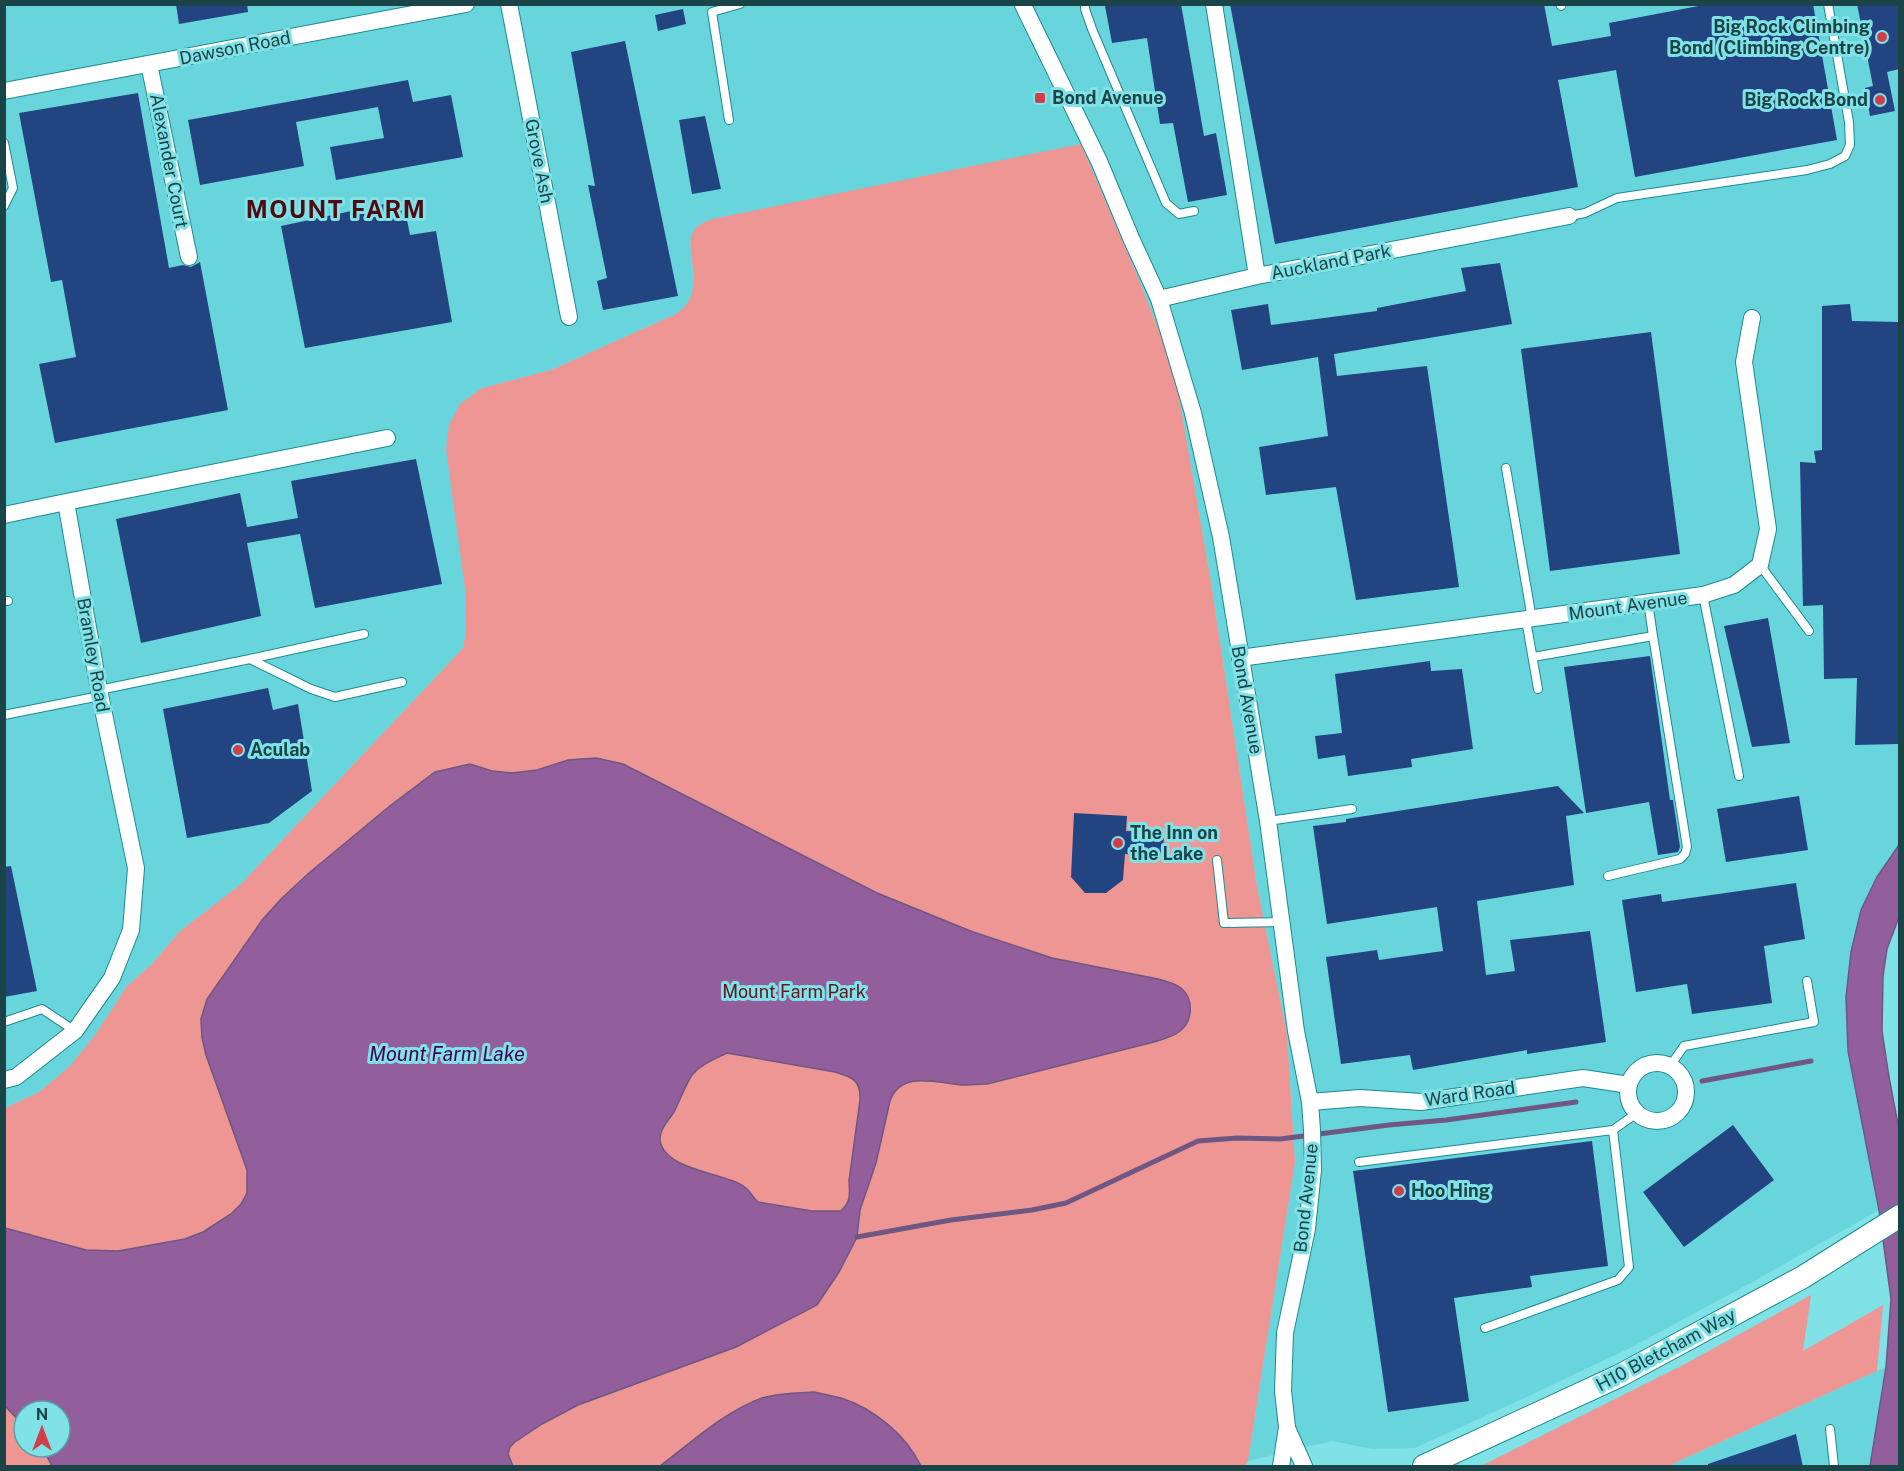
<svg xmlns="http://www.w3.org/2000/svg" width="1904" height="1471" font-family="'Public Sans',sans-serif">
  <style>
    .built { fill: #68d5dc }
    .green { fill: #ee9694; fill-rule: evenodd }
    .water { fill: #925f9c; stroke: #6e5782; stroke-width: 1.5; fill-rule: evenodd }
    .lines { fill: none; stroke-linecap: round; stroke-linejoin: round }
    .stream { stroke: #6e5782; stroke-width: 5 }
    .building { fill: #224480 }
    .lane-casing { stroke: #1c8a90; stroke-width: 10 }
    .street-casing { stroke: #1c8a90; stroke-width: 18 }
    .secondary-casing { stroke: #1c8a90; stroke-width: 24 }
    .lane { stroke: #fff; stroke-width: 8 }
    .street { stroke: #fff; stroke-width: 16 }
    .secondary { stroke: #fff; stroke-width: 22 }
    .poi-dot { fill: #cf3f4a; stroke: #80e1e7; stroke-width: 2 }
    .labels { text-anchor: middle; stroke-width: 6; stroke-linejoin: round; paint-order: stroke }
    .poi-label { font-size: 18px; font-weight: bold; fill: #1a4447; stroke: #80e1e7; text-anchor: start }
    .street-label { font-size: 18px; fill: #1a4447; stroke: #80e1e7 }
    .park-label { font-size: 18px; fill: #64151d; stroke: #80e1e7 }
    .water-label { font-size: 20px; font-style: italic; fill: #460052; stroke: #80e1e7 }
    .district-label { font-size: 24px; font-weight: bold; letter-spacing: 1.5px; fill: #500a12; stroke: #80e1e7 }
  </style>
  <rect width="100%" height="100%" fill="#80e1e7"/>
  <path class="built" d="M5 5H1899V848L1861 910 1851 952 1846 997 1863 1131 1879 1210 1758 1279 1630 1348 1518 1401 1415 1448 1372 1449 1332 1441 1248 1461 1295 1162 1287 1034 1257 886 1211 582 1174 368 1137 275 1081 144 690 240 694 287 691 299 684 309 676 314 551 370 482 388 465 589 466 632 463 648 241 884 180 931 152 964 127 986 95 1035 69 1067 39 1092 5 1108Z
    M1886 1367 1870 1466H1668Z"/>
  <path class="green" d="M1081 144 1137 275 1174 368 1211 582 1257 886 1287 1034 1295 1162 1248 1461 1245 1466H5V1108L39 1092 69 1067 95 1035 127 986 152 964 180 931 241 884 463 648 466 632 465 589 446 449 449 425 460 404 482 388 551 370 676 314C700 298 693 276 691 251 690 244 690 238 693 232 697 225 705 222 712 219ZM24 1411H60V1447H24Z
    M1811 1295 1803 1351 1883 1305 1877 1371 1668 1466H1481L1683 1365Z"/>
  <path class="water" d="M596 758 623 764 877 893 973 932 1052 958 1158 979C1166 981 1174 983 1181 988 1194 999 1193 1021 1180 1031 1173 1037 1163 1039 1154 1042L987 1084C979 1084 970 1085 962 1085 937 1083 901 1070 890 1101L876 1163 860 1210 857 1237 839 1272 817 1305 736 1347 578 1405 542 1424 515 1442 510 1447 508 1454 513 1466H52L42 1447H60V1411H24V1426L5 1406V1228L86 1250 118 1251 185 1239 203 1232 231 1214 241 1204 247 1193V1170L206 1055 202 1038 201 1019 207 999 263 919 282 898 309 873 391 805 435 772 470 764 492 771 512 773 537 770 568 760ZM727 1053 835 1072C852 1077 861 1080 860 1100L849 1181C850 1195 851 1201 841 1211H812L758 1202C753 1198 751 1192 746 1188 727 1172 665 1172 660 1140 659 1130 669 1120 674 1112 680 1100 685 1086 692 1075 701 1064 715 1059 727 1053Z
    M1899 845V917L1887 949 1883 976 1882 1031 1889 1077 1900 1135V1466H1870L1886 1367 1891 1299 1879 1210 1848 1051 1846 997 1851 952 1861 910 1877 877Z
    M814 1392C823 1394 832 1396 841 1398 875 1409 906 1435 921 1466H660C692 1442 724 1412 762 1398 779 1393 796 1393 814 1392Z"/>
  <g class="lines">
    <path class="stream" d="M1702 1081 1811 1061
      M857 1237 951 1220 1032 1210 1066 1203 1198 1141 1237 1138 1280 1139 1389 1125 1446 1120 1576 1102"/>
  </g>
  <path class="building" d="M176 4H247L248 12 179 24Z
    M1113 4H1181L1204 136 1216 133 1227 195 1188 202 1173 123 1160 124 1147 38 1112 43 1105 6Z
    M1230 4H1544L1552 46 1611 36 1609 23 1709 4H1813L1837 140 1635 177 1616 70 1558 80 1578 187 1275 244Z
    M1857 4H1899V69L1887 72 1895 111 1870 116 1865 88 1873 86Z
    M683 9 686 24 658 31 655 15Z
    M625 41 678 296 603 310 597 281 607 278 588 185 595 186 571 52Z
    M408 80 413 102 451 95 463 157 336 180 330 147 384 138 378 107 296 122 304 166 200 185 188 120Z
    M138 93 169 268 183 265 191 267 200 262 228 410 55 443 39 364 76 357 62 280 51 282 19 113Z
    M705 116 721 189 692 194 679 120Z
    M403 200 410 235 436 231 452 322 305 348 281 226Z
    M1500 263 1512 324 1334 354 1337 376 1427 366 1459 587 1356 600 1336 487 1266 495 1259 447 1328 436 1318 357 1242 370 1231 310 1268 304 1271 325 1377 311V308L1466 291 1461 268Z
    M1850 304 1852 321 1899 322V744L1855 745 1857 678 1824 679 1823 605 1803 606 1800 462 1816 463 1814 451 1822 450V306Z
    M1651 332 1680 554 1550 571 1521 349Z
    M416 459 442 584 315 608 300 534 247 543 261 616 141 643 116 519 240 493 247 527 298 518 291 481Z
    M1768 618 1790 743 1752 747 1724 626Z
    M1650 656 1670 800H1673L1680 847 1678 852 1658 855 1649 802 1586 813 1564 667Z
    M1430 661 1431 671 1462 669 1473 749 1411 759 1412 767 1348 776 1345 755 1318 759 1315 736 1342 733 1335 674Z
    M268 688 273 710 298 704 312 791 269 823 187 838 163 709Z
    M1558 786 1584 813 1566 816 1574 885 1477 901 1486 975 1515 971 1510 940 1590 931 1606 1042 1527 1054V1050L1413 1070 1410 1055 1341 1064 1326 957 1377 950 1379 960 1443 951 1437 907 1327 924 1313 826 1346 822V819Z
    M1799 796 1808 850 1726 862 1717 809Z
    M1074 813 1127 816 1126 831 1164 832 1163 856 1125 854 1123 880 1106 893H1085L1071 877Z
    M11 866 37 991 4 997V867Z
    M1796 883 1805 939 1764 946 1772 1003 1692 1014 1687 984 1636 992 1622 900 1661 894 1662 902Z
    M1733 1125 1774 1180 1684 1247 1643 1192Z
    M1592 1141 1608 1266 1530 1276 1532 1287 1454 1298 1469 1401 1388 1412 1353 1171Z
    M1796 1434 1803 1467H1708V1464Z"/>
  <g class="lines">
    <defs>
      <path id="lane" d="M1085 4V9L1092 29 1166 203 1179 214 1194 211
        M1560 4 1561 6
        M729 120 712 12 740 4
        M4 143 13 188 4 206
        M1569 216 1585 213 1617 198 1807 170 1830 164 1845 156 1850 145 1849 122 1828 4
        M1506 468 1532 619
        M1760 565 1809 631
        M1703 595 1739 776
        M4 601H8
        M1648 602 1653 636
        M1526 620 1538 689
        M1533 657 1653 636 1687 847 1685 854 1680 859 1608 876
        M250 659 364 634
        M99 690 250 659 311 689 335 697 402 682
        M4 715 100 696
        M1268 821 1352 809
        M1217 860 1224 923 1281 922
        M4 1022 42 1009 75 1031
        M1670 1066 1684 1046 1814 1022 1807 981
        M1359 1162 1613 1130 1637 1113
        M1485 1328 1618 1280 1629 1267 1613 1130
        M1830 1429 1834 1466"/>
      <path id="street" d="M509 4 569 317
        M1214 4 1257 276 1569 216
        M1023 5 1099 161 1131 238 1159 299 1193 413 1221 537 1268 821 1296 1031 1310 1102 1312 1130 1313 1170 1307 1229 1285 1333 1283 1391 1287 1427 1281 1466
        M149 64 189 257
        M4 91 466 4
        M1159 299 1257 276
        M4 515 66 502
        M1240 658 1703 595 1734 585 1760 565 1768 529 1744 362 1752 318
        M1628 1092a29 29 0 1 1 58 0a29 29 0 1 1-58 0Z
        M4 1080 16 1077 75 1031 112 978 131 930 136 868 99 690 66 502 387 438
        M1310 1102 1360 1098 1421 1102 1583 1078 1629 1085
        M1287 1428 1304 1466"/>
      <path id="secondary" d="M1424 1466 1619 1376 1803 1277 1900 1216"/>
    </defs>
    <use href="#lane" class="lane-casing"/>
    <use href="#street" class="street-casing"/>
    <use href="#secondary" class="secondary-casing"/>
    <use href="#lane" class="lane"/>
    <use href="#street" class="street"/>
    <use href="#secondary" class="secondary"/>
  </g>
  <g class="poi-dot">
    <circle cx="1882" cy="37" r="6"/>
    <rect x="1034" y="92" width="12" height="12" rx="3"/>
    <circle cx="1880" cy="100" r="6"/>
    <circle cx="238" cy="750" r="6"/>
    <circle cx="1118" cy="843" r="6"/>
    <circle cx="1399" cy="1191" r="6"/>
  </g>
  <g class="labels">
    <g class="poi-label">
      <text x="1870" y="33" text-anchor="end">Big Rock Climbing<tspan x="1870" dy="21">Bond (Climbing Centre)</tspan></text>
      <text x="1052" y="104">Bond Avenue</text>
      <text x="1868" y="106" text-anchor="end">Big Rock Bond</text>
      <text x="250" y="756">Aculab</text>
      <text x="1130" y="839">The Inn on<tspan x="1130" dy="21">the Lake</tspan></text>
      <text x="1411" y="1197">Hoo Hing</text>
    </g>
    <g class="street-label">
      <text transform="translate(235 48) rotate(-11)" y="6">Dawson Road</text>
      <text transform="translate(169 161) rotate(79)" y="6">Alexander Court</text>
      <text transform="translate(539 161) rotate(79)" y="6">Grove Ash</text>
      <text transform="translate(1331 262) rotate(-11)" y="6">Auckland Park</text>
      <text transform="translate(1628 606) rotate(-8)" y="6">Mount Avenue</text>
      <text transform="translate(93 655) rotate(80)" y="6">Bramley Road</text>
      <text transform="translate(1247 700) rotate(80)" y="6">Bond Avenue</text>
      <text transform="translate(1470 1094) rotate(-8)" y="6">Ward Road</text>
      <text transform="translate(1306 1198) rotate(-84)" y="6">Bond Avenue</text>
      <text transform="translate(1666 1350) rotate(-28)" y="6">H10 Bletcham Way</text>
    </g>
    <g class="park-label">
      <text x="794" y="998">Mount Farm Park</text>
    </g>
    <g class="water-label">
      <text x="447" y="1061">Mount Farm Lake</text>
    </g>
    <g class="district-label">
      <text x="336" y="218">MOUNT FARM</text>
    </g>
  </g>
  <rect width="1904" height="1471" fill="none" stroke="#1a4447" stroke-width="12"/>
  <g transform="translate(42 1429)"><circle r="28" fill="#80e1e7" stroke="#57a2a7" stroke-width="1.5"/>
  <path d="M0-4.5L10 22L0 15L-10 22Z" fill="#cf3f4a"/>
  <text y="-9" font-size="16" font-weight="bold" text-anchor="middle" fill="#1a4447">N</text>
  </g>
</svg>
